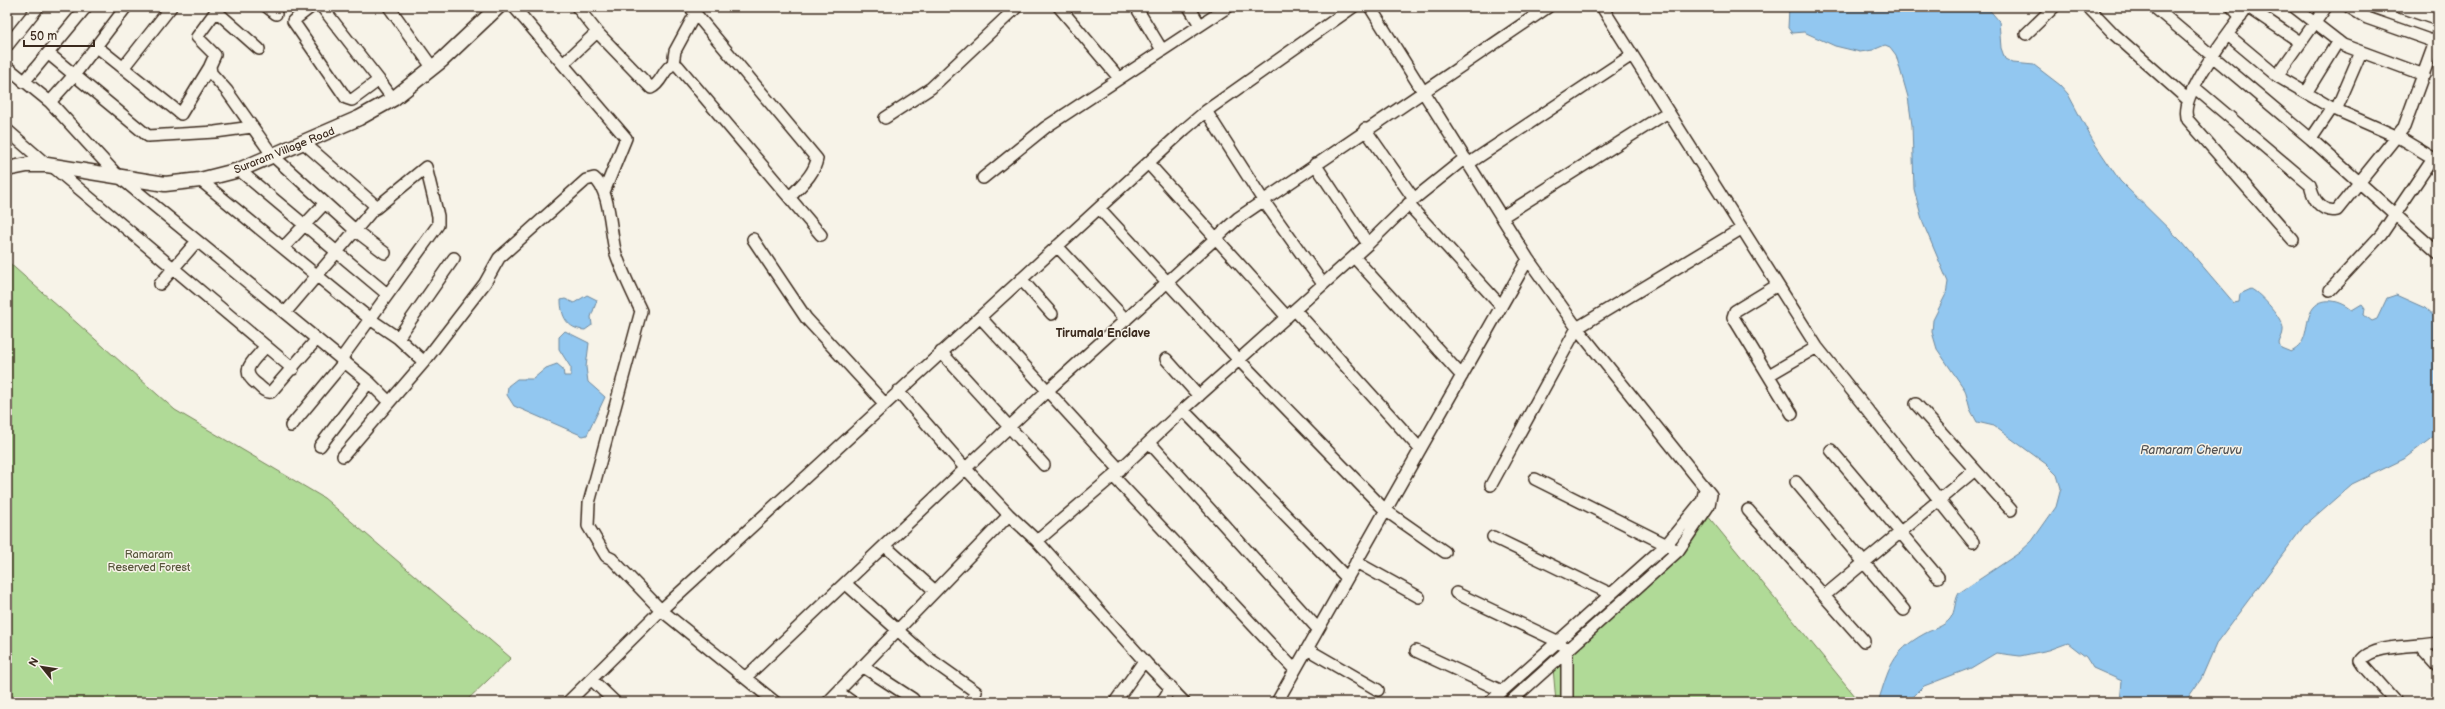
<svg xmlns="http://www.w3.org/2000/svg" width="2445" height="709" font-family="'Balsamiq Sans',sans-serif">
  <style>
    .green { fill: #b0da97; stroke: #76825a }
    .water { fill: #92c7f0; stroke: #6f889c }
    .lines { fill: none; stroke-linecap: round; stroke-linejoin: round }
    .minor-casing { stroke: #3b2a1e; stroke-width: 14 }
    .major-casing { stroke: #3b2a1e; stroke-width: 17 }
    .minor { stroke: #f7f3e8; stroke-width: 11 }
    .major { stroke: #f7f3e8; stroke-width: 14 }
    .labels { text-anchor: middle; stroke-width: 3; stroke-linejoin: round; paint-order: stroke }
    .street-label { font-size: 11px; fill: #3b2a1e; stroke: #f7f3e8 }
    .park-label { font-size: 11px; fill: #58563c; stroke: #f7f3e8 }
    .neighbourhood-label { font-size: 12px; font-weight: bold; fill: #3b2a1e; stroke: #f7f3e8 }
    .water-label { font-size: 12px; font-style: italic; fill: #515152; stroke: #f7f3e8 }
  </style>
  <rect width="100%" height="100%" fill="#f7f3e8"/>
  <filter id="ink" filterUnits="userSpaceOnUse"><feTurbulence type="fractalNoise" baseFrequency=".025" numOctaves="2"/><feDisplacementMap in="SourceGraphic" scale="8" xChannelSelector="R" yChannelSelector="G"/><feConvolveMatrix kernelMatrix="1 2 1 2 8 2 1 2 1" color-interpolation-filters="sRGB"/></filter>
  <g filter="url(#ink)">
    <path class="green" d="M7 261 175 410 324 498 511 658 465 702H7Z
      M1707 515 1860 702H1556L1551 645Z"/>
    <path class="water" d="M1789 7H1987L1999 21 2001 48 2005 59 2013 63 2034 65 2060 85 2068 94 2093 141 2120 181 2182 242 2234 303 2239 302 2240 294 2251 289C2260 293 2285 320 2283 331 2283 335 2280 339 2279 343L2281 348 2291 352C2308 343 2304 330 2310 314 2317 295 2339 299 2352 310L2362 304 2365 308 2364 315 2372 321 2377 319 2387 298 2396 295 2425 308 2438 320V433L2404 459 2352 484 2304 526 2217 642 2201 679 2185 702H2120L2122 681 2093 668 2086 657 2068 643 2049 650 2020 656 1996 653 1971 668 1924 686 1908 702H1878C1889 669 1891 652 1924 634 1933 629 1943 627 1950 619 1956 611 1954 601 1959 593L2019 553 2032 541 2056 507 2061 488 2057 475 2046 464 1994 426 1977 422 1970 409 1965 390 1937 349 1932 332 1933 320 1946 294 1948 282 1923 223 1914 189 1912 125 1908 97 1896 55 1890 47 1885 45 1873 50 1860 52 1835 46 1804 32 1792 33 1788 28Z
      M587 295 597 300 591 317 592 325 585 330C567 329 561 316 561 300L565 299 574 303Z
      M565 331 589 343 586 367 588 382 605 397 587 435 583 436 514 406 507 395 508 386 517 379H533L546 368 557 364 563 369 564 376H571V368L559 349V337Z"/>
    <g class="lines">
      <defs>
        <path id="minor" d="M219 7 197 37 215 55 210 66 211 73 227 91 273 156 356 231 385 253
          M267 7 276 14
          M311 7 293 21 346 98 352 100 379 80 322 7
          M389 7 432 67
          M514 7 626 138 604 192
          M577 7 597 32 651 88C662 83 663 69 673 64L678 66 821 235
          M690 7 817 159C814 175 801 185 790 197
          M1059 7 1119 78
          M1136 7 1162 50
          M1189 7 1200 25
          M1370 7 1528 259 1577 328 1711 495 1709 505 1678 551 1510 702
          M1602 7 1817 347 1973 542
          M2088 7 2115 35 2187 99
          M2154 7 2311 139 2332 108
          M2232 7 2241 17
          M2294 7 2343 45 2424 75
          M2349 7 2367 18 2435 42
          M2400 7 2438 20
          M216 11 259 49
          M2026 34 2054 7
          M2228 35 2277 76 2332 108 2398 137 2438 161
          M7 46 38 7
          M96 46 181 114 209 68
          M49 54 148 136 215 132 252 127
          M563 64 597 32
          M673 64 675 51 695 14
          M7 67 50 102 117 175 369 382 389 402
          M123 68 171 7
          M2277 76 2326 7
          M379 80 393 99
          M24 82 86 7
          M2194 87 2310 185C2313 199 2321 213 2337 210L2404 127 2438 34
          M2306 93 2338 41
          M50 102 75 74 126 7
          M2336 110 2361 52
          M1206 111 1263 200 1323 284
          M885 118 931 88 1017 7
          M1365 129 1414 199
          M7 130 47 165
          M2311 139 2438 253
          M1148 163 1287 317
          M1315 164 1368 244
          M1468 164 1632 55
          M52 166 293 369
          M239 170 387 294
          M983 178 1046 127 1228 7
          M200 180 370 319 398 338 454 258
          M1408 204 1501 306
          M1099 208 1239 360 1385 510 1445 552
          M1502 217 1668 112
          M753 239 806 318 884 403
          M2293 240 2188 120C2176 98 2233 27 2248 7L2300 42
          M1057 246 1126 320
          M283 248 325 203
          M1354 257 1462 376
          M1021 279 1052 314
          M160 284 197 241
          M1776 286 1735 311 1733 317 1792 414
          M2330 290 2381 235 2433 158
          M1295 310 1420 449
          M285 313 376 206 304 143
          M980 317 1120 470
          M398 338 424 362
          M266 346C254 361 237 370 258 385 262 389 266 393 271 392L317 339
          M941 352 1044 465
          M341 359 438 225V216L426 167 376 208
          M1166 359 1199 396
          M1769 375 1817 347
          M898 391 966 469 1009 515 1037 541 1147 664 1184 702
          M1916 404 2011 510
          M1183 410 1347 578
          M291 426 344 362
          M1149 442 1318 629
          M320 446 369 382
          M1831 450 1938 577
          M343 456 424 362 485 283 499 258 586 180 594 178C611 190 610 235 616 254 623 274 632 292 641 311L589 503 588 526 606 556 612 559 661 610 775 702
          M1113 476 1295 670
          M1535 479 1671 547
          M1796 482 1904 610
          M1491 485 1577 328 1741 229
          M1748 510 1864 641
          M1493 537 1611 594
          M1037 541 1113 476 1183 410 1368 244 1414 199 1465 158
          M885 546 935 591
          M1356 562 1419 597
          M845 583 931 660 976 692 970 702
          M1456 593 1557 641 1567 648V702
          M1824 596 1975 470
          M2420 646 2438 666
          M1307 649 1378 690
          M1416 651 1502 691
          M862 666 913 699
          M746 677 1047 391 1238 218 1548 7
          M591 679 615 702
          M838 692 852 702
          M568 702 661 610 1185 129 1206 111 1353 7
          M828 702 1009 515
          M1115 702 1144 661
          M1162 702 1171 687
          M1277 702 1528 259
          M1490 702 1666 545 1702 501 1705 489
          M2396 702 2365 667 2361 661C2371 644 2419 647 2438 643"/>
        <path id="major" d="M7 169 27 165H47L165 184 200 180 239 170 359 118 393 99 442 60 498 7"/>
      </defs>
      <use href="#minor" class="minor-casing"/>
      <use href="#major" class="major-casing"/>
      <use href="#minor" class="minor"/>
      <use href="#major" class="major"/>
    </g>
  </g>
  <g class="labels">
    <g class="street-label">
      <text transform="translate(284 150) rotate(-22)" y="4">Suraram Village Road</text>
    </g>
    <g class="park-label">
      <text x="149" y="558">Ramaram<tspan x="149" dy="13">Reserved Forest</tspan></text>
    </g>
    <g class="neighbourhood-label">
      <text x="1103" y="337">Tirumala Enclave</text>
    </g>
    <g class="water-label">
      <text x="2191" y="454">Ramaram Cheruvu</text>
    </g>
  </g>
  <rect width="2445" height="709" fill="none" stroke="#f7f3e8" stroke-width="24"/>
  <rect x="12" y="12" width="2421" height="685" fill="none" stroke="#3b2a1e" stroke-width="1.5" filter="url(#ink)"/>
  <g transform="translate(42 667) rotate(300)" stroke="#f7f3e8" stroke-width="3" paint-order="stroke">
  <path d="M0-3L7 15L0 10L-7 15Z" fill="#3b2a1e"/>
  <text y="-6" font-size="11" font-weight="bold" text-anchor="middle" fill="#3b2a1e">N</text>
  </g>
  <path d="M24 40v6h70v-6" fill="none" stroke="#3b2a1e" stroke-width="2"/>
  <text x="30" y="40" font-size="12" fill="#3b2a1e" stroke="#f7f3e8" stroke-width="3" paint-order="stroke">50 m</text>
</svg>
